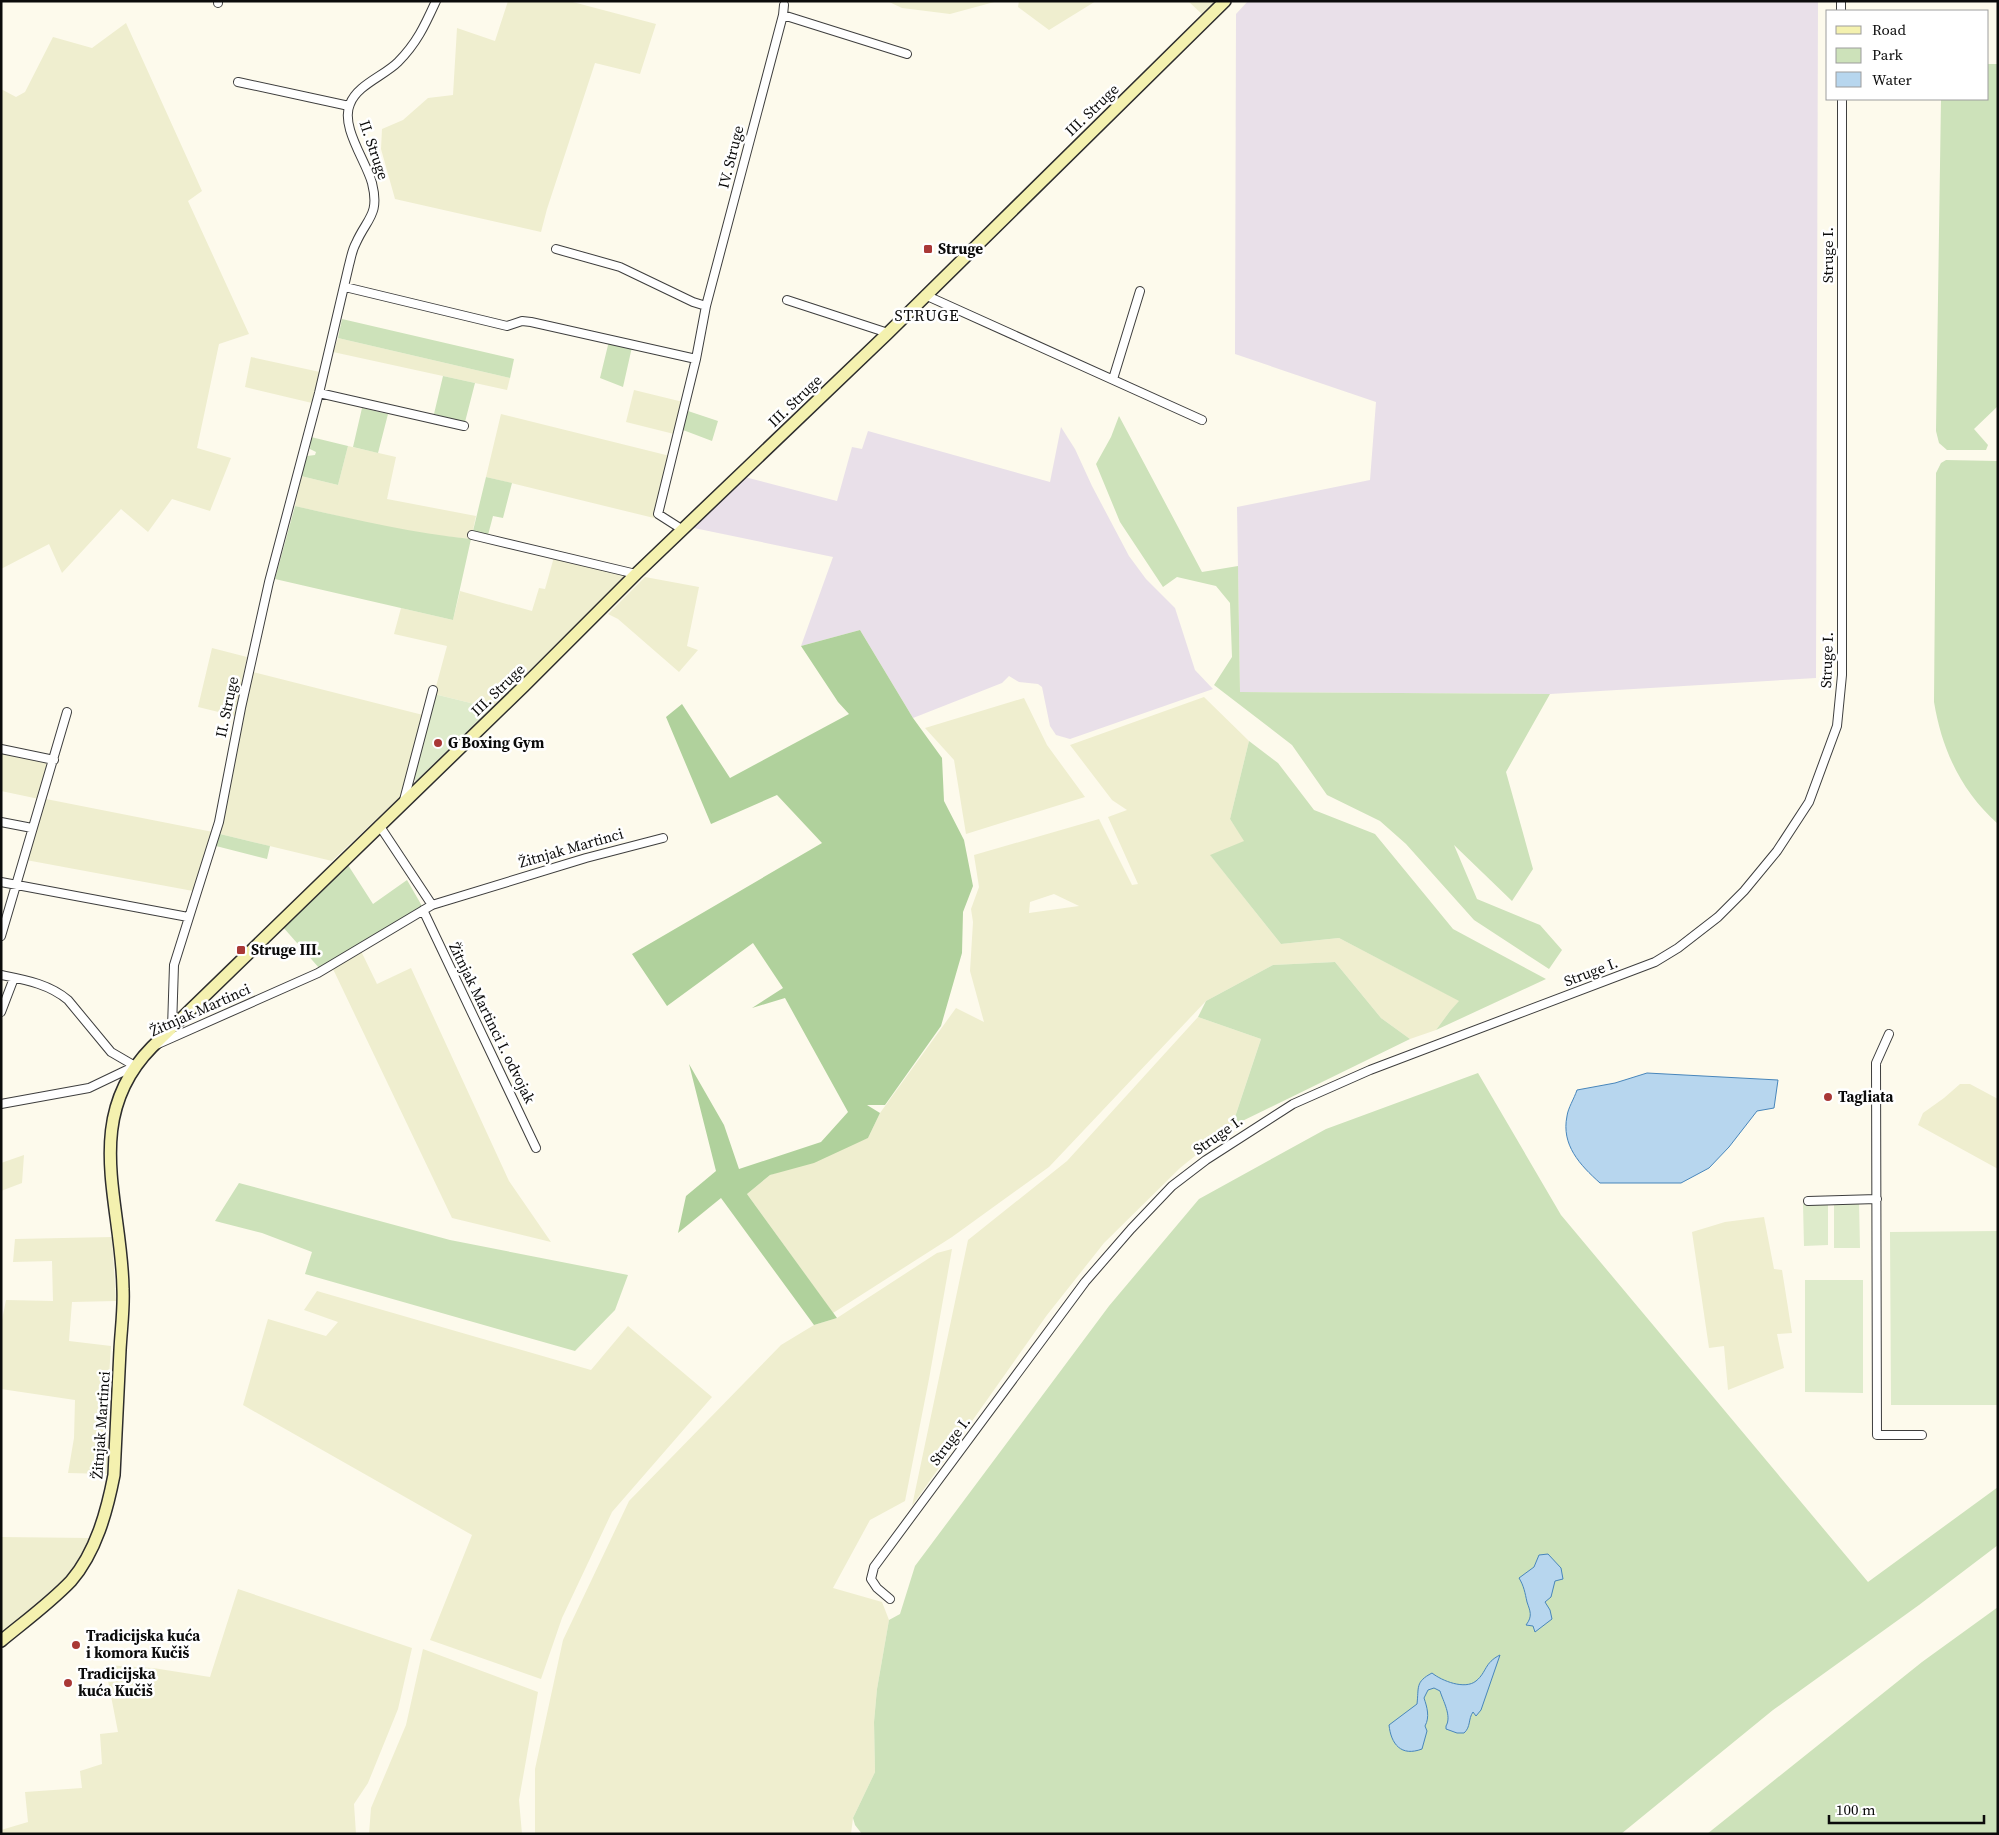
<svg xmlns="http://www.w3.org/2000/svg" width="1999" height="1835" font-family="'Source Serif 4',serif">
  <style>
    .industrial { fill: #e9e0e9 }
    .farmland { fill: #efeecf; fill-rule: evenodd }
    .green { fill: #cde2ba }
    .forest { fill: #b0d19c }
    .pitch { fill: #deebcb }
    .water { fill: #b7d6ee; stroke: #4886bb }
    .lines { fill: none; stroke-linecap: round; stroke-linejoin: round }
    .street-casing { stroke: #3e3e3e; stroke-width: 10 }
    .secondary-casing { stroke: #2d2d2d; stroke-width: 14 }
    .street { stroke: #fff; stroke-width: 8 }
    .secondary { stroke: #f4f1af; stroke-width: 11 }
    .poi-dot { fill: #a93836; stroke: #fff; stroke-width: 2 }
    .labels { text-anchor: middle; stroke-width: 5; stroke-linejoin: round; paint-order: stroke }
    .street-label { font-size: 15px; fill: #0b0b0b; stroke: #fff }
    .poi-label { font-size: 15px; font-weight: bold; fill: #0b0b0b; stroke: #fff; text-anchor: start }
    .neighbourhood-label { font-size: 16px; letter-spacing: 1px; fill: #0b0b0b; stroke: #fff }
  </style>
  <rect width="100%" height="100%" fill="#fdfaec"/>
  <path class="industrial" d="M1248 1H1818L1816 678 1550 694 1240 692 1237 507 1370 480 1376 402 1235 354 1236 14Z
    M1061 427 1075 449 1092 486 1129 556 1146 579 1175 608 1195 670 1213 689 1070 739 1056 735 1050 726 1042 687 1038 684 1019 682 1009 676 1002 683 913 718 860 630 801 646 833 557 694 528 745 477 837 501 852 447 862 449 868 431 1050 482Z"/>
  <path class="farmland" d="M508 1H569L656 24 640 74 595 63 547 209 541 232 395 199 381 149 382 129 403 120 428 98 453 95 457 28 495 41Z
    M887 1H998L950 14 902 8Z
    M1019 1H1096L1049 30 1018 7Z
    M1188 1H1223L1204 16Z
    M126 23 202 191 188 201 249 334 219 344 197 448 231 458 210 511 172 499 148 532 121 509 62 573 49 544 1 569V89L16 97 25 92 53 37 92 48Z
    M338 338 510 378 507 390 333 352Z
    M251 357 320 372 312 403 245 387Z
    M634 390 683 402 674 434 626 422Z
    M501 414 670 456 654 518 486 477Z
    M348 446 396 457 387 499 476 516 471 539 432 535 381 526 295 506 301 476 338 485Z
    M554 557 620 573 625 576 491 708 434 694 447 646 394 634 401 608 453 620 460 591 532 611 539 588 545 589Z
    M645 577 699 587 687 646 698 650 679 672 618 619 608 614Z
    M212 648 247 657 235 716 198 707Z
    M253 672 423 715 402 795 332 861 220 834Z
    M1204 697 1249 741 1230 819 1245 841 1211 856 1281 944 1339 938 1460 1001 1450 1011 1436 1030 1410 1039 1381 1018 1335 962 1273 965 1206 1001 1049 1167 952 1237 833 1313 747 1194 770 1175 868 1138 880 1113 956 1008 984 1022 970 971 973 922 971 909 979 887 974 855 1099 819 1132 885 1138 884 1108 817 1127 810 1112 800 1070 745ZM1054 894 1079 906 1029 913 1030 902Z
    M1024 698 1047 745 1085 797 966 834 954 760 925 728Z
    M1 752 44 760 48 765 39 799 1 791Z
    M46 799 213 832 193 891 26 860Z
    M361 951 377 984 411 968 509 1181 551 1242 452 1218 333 969Z
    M1198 1017 1261 1039 1232 1126 1180 1168 1104 1243 1047 1315 912 1506 968 1240 1067 1161Z
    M1960 1084H1970L1998 1099V1169L1918 1125 1923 1113 1944 1098Z
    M24 1155 22 1183 1 1191V1163Z
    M1764 1217 1774 1269 1782 1270 1792 1333 1777 1334 1784 1368 1728 1390 1724 1346 1709 1348 1692 1232 1725 1222Z
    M112 1237 116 1301 72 1302 69 1341 111 1346 108 1391V1474L68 1473 74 1438 75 1400 1 1389V1325L6 1300 53 1301 52 1261 13 1262 15 1239Z
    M952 1249 929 1379 905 1501 870 1520 833 1588 882 1602 889 1620 877 1689 874 1722 875 1772 853 1818 851 1834H535V1769L563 1640 629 1501 781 1345 814 1325 837 1318 937 1253Z
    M317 1291 591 1370 628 1326 712 1397 612 1512 562 1618 541 1679 430 1640 472 1535 243 1405 268 1319 326 1336 338 1322 304 1310Z
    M1 1537 90 1538 81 1556 64 1579 1 1634Z
    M238 1589 412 1648 398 1709 368 1783 354 1804 356 1834H1V1830L28 1822 25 1792 82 1788 80 1771 102 1764 100 1734 118 1732 105 1665 153 1668 210 1677Z
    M423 1649 538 1692 519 1800 522 1834H369L371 1808 406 1725Z"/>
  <path class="green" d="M1988 64H1998V406L1974 429 1988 445 1986 450H1947L1939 443 1936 431 1941 99H1988Z
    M342 319 514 359 510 378 338 338Z
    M609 341 632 347 623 387 600 378Z
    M443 376 475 383 465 422 434 414Z
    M362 408 388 414 378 453 353 447Z
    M688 411 718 421 712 441 683 430Z
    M1119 416 1202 572 1238 566 1240 692 1550 694 1506 772 1533 869 1512 901 1454 845 1477 899 1540 925 1562 950 1549 969 1474 920 1406 844 1380 821 1327 795 1292 745 1214 685 1232 657 1230 603 1216 586 1177 577 1163 587 1120 522 1096 464 1111 437Z
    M311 437 348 446 338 485 301 476 307 456 315 455 316 452 310 449Z
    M1946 460 1998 461V824C1961 791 1942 750 1934 702L1936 473 1941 463Z
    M486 477 512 483 503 518 493 516 488 535 473 531Z
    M295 506C353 519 411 533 471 539L453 620 275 579Z
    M1249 741 1278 763 1314 810 1375 834 1453 929 1546 979 1436 1030 1450 1011 1459 1001 1339 938 1281 944 1210 855 1244 841 1230 819Z
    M220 834 270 846 267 859 216 846Z
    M348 865 373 904 407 880 422 906 320 969 282 926Z
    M1335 962 1381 1018 1410 1039 1232 1126 1261 1039 1198 1017 1206 1001 1273 965Z
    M1478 1073 1561 1215 1868 1582 1998 1487V1545L1919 1605 1773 1710 1621 1834H862L855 1825 853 1818 875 1772 874 1722 877 1689 889 1620 900 1614 915 1566 1109 1306 1199 1199 1326 1129Z
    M239 1183 450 1240 628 1275 615 1310 575 1351 305 1274 312 1252 262 1233 215 1221Z
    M1998 1607V1834H1707L1922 1662Z"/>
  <path class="forest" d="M860 630 913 718 942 758 944 801 964 840 973 886 963 912 962 953 941 1026 885 1105H867L880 1113 868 1138 814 1163 770 1175 747 1194 837 1318 814 1325 721 1198 678 1233 686 1196 716 1171 689 1064 724 1125 739 1169 821 1142 848 1112 785 998 752 1008 783 988 753 943 667 1006 632 954 822 843 777 795 711 824 666 717 682 704 730 778 849 714 838 702 801 646Z"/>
  <path class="pitch" d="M434 694 491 708 416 781 411 778Z
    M1834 1202H1859L1860 1248H1834Z
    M1803 1204H1828V1245L1804 1246Z
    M1998 1231V1405H1891L1890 1232Z
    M1805 1280H1863V1393L1805 1392Z"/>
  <path class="water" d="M1647 1073 1778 1080 1774 1108 1757 1111 1729 1147 1709 1168 1681 1183H1600C1580 1165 1561 1145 1567 1116 1568 1108 1574 1099 1577 1090L1615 1083Z
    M1548 1554 1561 1568 1563 1579 1555 1581 1551 1597 1545 1602 1550 1610 1552 1619 1535 1632 1533 1626 1526 1625C1533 1616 1530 1611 1527 1602 1525 1593 1524 1586 1519 1578L1534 1567 1539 1555Z
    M1500 1655 1481 1710 1476 1716 1473 1712C1468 1719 1471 1727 1464 1733H1457L1446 1729V1726C1452 1716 1443 1701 1440 1691L1434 1688 1428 1690 1424 1698C1427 1707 1430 1717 1425 1726L1427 1731 1422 1749C1401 1757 1391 1744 1389 1725L1417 1704C1419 1687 1415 1682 1432 1673 1442 1681 1465 1690 1476 1681 1487 1672 1484 1663 1500 1655Z"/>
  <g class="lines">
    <defs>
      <path id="street" d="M1841 1V11
        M218 3V1
        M783 15 907 54
        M238 82 349 106
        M556 249 620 267 693 302 706 306
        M345 287 507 326 522 321 531 322 696 359
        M925 295 1202 420
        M787 300 888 333
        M1113 379 1140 291
        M319 393 464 426
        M683 530 658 514 696 359 706 306 783 15 784 5
        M472 535 636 574
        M1 749 54 760
        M404 800 433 690
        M1 822 32 828
        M379 825 432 905
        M1 882 188 917
        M423 910 536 1148
        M1 936 67 712
        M1 975C26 980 49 984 68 1000L111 1052 135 1066
        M1 1012 14 978
        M172 1028 174 965 219 822 241 708 269 582 319 393 349 265C351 258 352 250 356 243 367 218 380 215 372 183 366 161 340 126 350 104 357 85 384 76 398 62 417 43 425 25 436 1
        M1889 1034 1876 1063 1877 1435H1922
        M158 1044 318 973 432 905 586 858 663 838
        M1 1104 89 1088 135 1066
        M1808 1201 1877 1199
        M890 1599 877 1588 871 1579 874 1567 1085 1282 1131 1229 1172 1186 1206 1160 1293 1104 1370 1070 1655 962 1678 948 1718 917 1744 891 1777 851 1809 802 1837 726 1842 675V99"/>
      <path id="secondary" d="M1 1641C24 1622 50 1603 71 1581 96 1552 107 1511 114 1475 116 1433 118 1391 120 1350 121 1330 124 1309 123 1289 122 1203 81 1119 152 1047L524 686 636 574 888 333 1225 1"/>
    </defs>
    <use href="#street" class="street-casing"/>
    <use href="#secondary" class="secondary-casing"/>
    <use href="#street" class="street"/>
    <use href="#secondary" class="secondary"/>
  </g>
  <g class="poi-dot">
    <rect x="923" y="244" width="10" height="10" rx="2.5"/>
    <circle cx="438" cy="743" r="5"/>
    <rect x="236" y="945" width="10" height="10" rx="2.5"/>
    <circle cx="1828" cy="1097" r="5"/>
    <circle cx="76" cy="1645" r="5"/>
    <circle cx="68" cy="1683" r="5"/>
  </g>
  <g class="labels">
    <g class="street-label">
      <text transform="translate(1092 110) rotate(-44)" y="5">III. Struge</text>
      <text transform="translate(374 150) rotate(71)" y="5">II. Struge</text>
      <text transform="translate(731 157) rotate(-76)" y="5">IV. Struge</text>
      <text transform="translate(1828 255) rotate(-90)" y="5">Struge I.</text>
      <text transform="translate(795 401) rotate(-44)" y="5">III. Struge</text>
      <text transform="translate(1827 660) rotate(-88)" y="5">Struge I.</text>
      <text transform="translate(498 690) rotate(-44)" y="5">III. Struge</text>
      <text transform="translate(227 707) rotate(-78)" y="5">II. Struge</text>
      <text transform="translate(571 848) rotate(-16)" y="5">Žitnjak Martinci</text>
      <text transform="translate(1591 972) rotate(-21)" y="5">Struge I.</text>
      <text transform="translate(200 1010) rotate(-24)" y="5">Žitnjak Martinci</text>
      <text transform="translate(492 1023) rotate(64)" y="5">Žitnjak Martinci I. odvojak</text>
      <text transform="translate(1218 1135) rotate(-35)" y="5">Struge I.</text>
      <text transform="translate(101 1425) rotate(-86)" y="5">Žitnjak Martinci</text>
      <text transform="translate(950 1441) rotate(-53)" y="5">Struge I.</text>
    </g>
    <g class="poi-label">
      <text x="938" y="254">Struge</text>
      <text x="448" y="748">G Boxing Gym</text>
      <text x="251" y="955">Struge III.</text>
      <text x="1838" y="1102">Tagliata</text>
      <text x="86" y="1641">Tradicijska kuća<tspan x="86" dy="17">i komora Kučiš</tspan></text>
      <text x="78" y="1679">Tradicijska<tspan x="78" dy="17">kuća Kučiš</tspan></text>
    </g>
    <g class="neighbourhood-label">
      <text x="927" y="321">STRUGE</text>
    </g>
  </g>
  <rect width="1999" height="1835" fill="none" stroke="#0b0b0b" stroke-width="5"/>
  <rect x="1826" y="10" width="162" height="90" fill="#ffffff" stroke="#9d9d9d"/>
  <rect x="1836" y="26" width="25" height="8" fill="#f4f1af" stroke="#9d9d9d"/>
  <text x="1872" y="35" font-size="15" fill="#0b0b0b">Road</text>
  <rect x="1836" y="48" width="25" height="15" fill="#cde2ba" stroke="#9d9d9d"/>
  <text x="1872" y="60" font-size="15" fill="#0b0b0b">Park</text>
  <rect x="1836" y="72" width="25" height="15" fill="#b7d6ee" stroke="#9d9d9d"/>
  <text x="1872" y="85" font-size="15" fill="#0b0b0b">Water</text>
  <path d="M1829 1815v8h155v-8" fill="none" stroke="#0b0b0b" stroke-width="2.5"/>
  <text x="1836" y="1815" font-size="15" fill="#0b0b0b" stroke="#ffffff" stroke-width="4" paint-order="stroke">100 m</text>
</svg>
